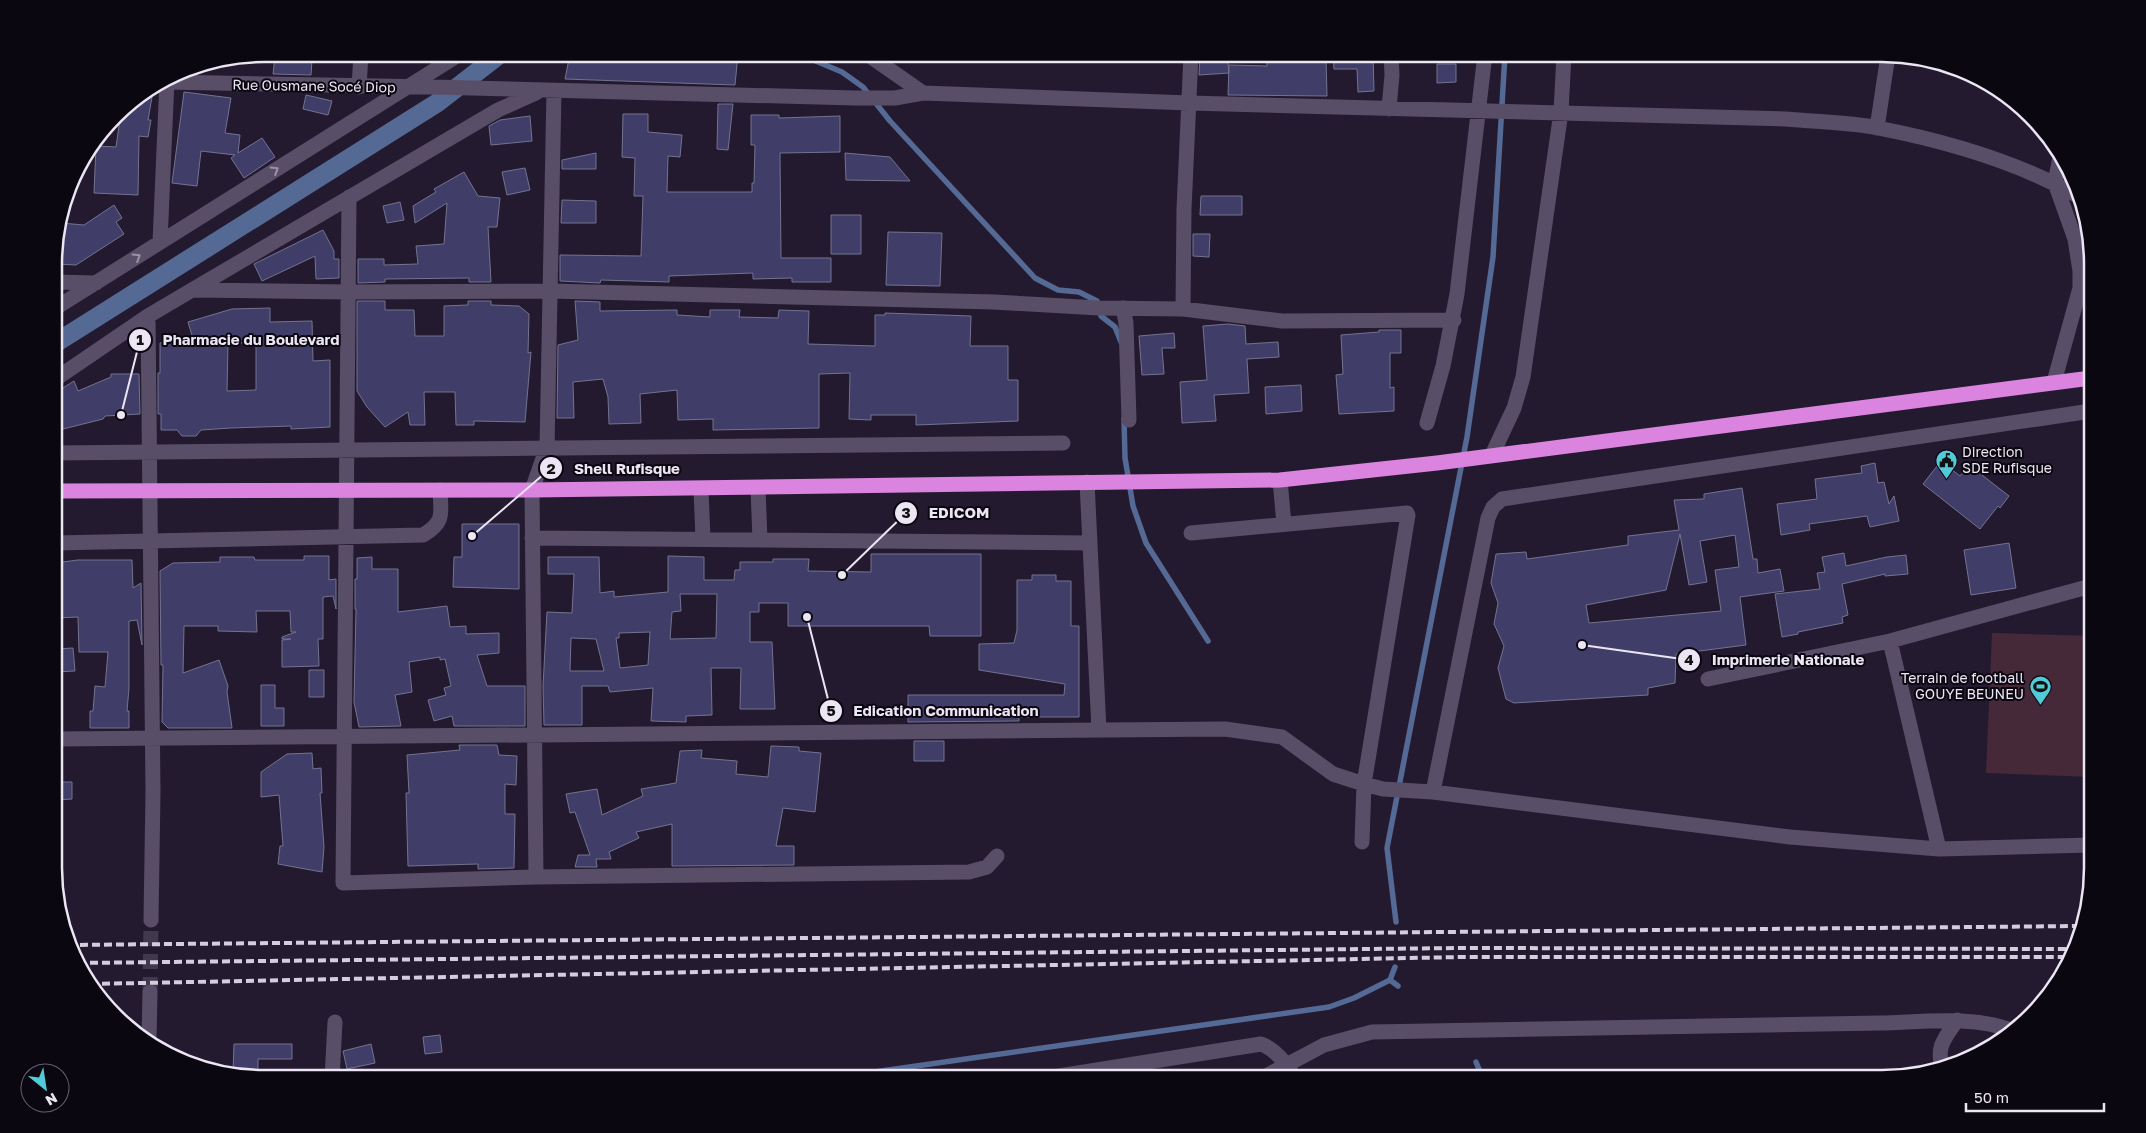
<svg xmlns="http://www.w3.org/2000/svg" width="2146" height="1133" font-family="'Golos Text',sans-serif">
  <style>
    .green { fill: #452939 }
    .lines { fill: none; stroke-linecap: round; stroke-linejoin: round }
    .stream { stroke: #556995; stroke-width: 5.5 }
    .canal { stroke: #556995; stroke-width: 19 }
    .building { fill: #403e69; stroke: #73738f; fill-rule: evenodd }
    .minor-tunnel { stroke: #42384d; stroke-width: 15; stroke-dasharray: 15 8; stroke-linecap: butt }
    .minor { stroke: #594e67; stroke-width: 15 }
    .highway { stroke: #da84e0; stroke-width: 15 }
    .rail { stroke: #d4cddd; stroke-width: 4; stroke-dasharray: 8 4; stroke-linecap: butt }
    .oneway { stroke: #9b92a6 }
    .labels { text-anchor: middle; stroke-width: 4; stroke-linejoin: round; paint-order: stroke }
    .street-label { font-size: 14px; fill: #ece5f4; stroke: #0b0710 }
    .poi-label { font-size: 14px; fill: #ece5f4; stroke: #0b0710; text-anchor: start }
    .rim { fill: none; stroke: #ece5f4; stroke-width: 2.5 }
    .leader { fill: none; stroke: #ece5f4; stroke-width: 2 }
    .callout-dot { fill: #ece5f4; stroke: #0b0710; stroke-width: 2 }
    .mark-label { font-size: 15px; text-anchor: middle; font-weight: bold; fill: #111 }
    .callout-label { font-size: 15px; text-anchor: middle; font-weight: bold; fill: #ece5f4; stroke: #0b0710; stroke-width: 4; stroke-linejoin: round; paint-order: stroke }
  </style>
  <rect width="100%" height="100%" fill="#241a30"/>
  <path class="green" d="M1992 633 2092 636V777L1986 773Z"/>
  <g class="lines">
    <path class="stream" d="M799 54 842 72 863 87 890 121 1035 278 1058 290 1079 292 1097 301 1101 316 1115 327 1121 342
      M1124 419 1125 458 1133 506 1146 543 1208 641
      M1396 922 1387 848 1467 437 1493 257 1505 54
      M1390 980 1398 986
      M1476 1062 1483 1079
      M825 1079 1329 1007 1354 998 1390 980 1395 967"/>
    <path class="canal" d="M54 344 437 103 500 54"/>
  </g>
  <path class="building" d="M570 54H738L735 85 565 79Z
    M1200 54H1227L1229 73 1199 75Z
    M1266 54H1294V62L1326 59 1327 96 1228 95 1229 65 1267 66Z
    M1333 54H1373L1374 91 1358 92 1357 69H1334Z
    M275 57 312 60 311 75 273 74Z
    M1437 64H1456V82L1437 83Z
    M184 92 231 98 225 133 240 135 238 153 262 138 275 157 244 178 231 158 235 155 201 151 197 186 172 183Z
    M306 95 332 101 328 115 303 109Z
    M142 96 152 97 148 120H151L148 137 139 136 138 195 94 193 96 146 116 147 121 112 125 106Z
    M718 104H733L728 150 717 149Z
    M623 114H648V132L682 135 680 157 668 156 667 192H752V183H754L755 145H751V115H779V118L840 116V152L780 153 781 258H831V282H792V278L753 279V273L669 276V282L601 280 600 283 560 281V255L641 256 643 196H634L635 158 622 157Z
    M530 116 532 141 491 145 489 126 500 120Z
    M596 153V169H562V160Z
    M845 153 890 157 910 181 846 180Z
    M525 168 530 190 507 195 502 172Z
    M464 172 478 196 500 198 497 227H488L491 282H469V278L385 279V282L358 283V259H384V265L418 264 416 246 444 244 447 203 415 223 413 206 436 192 434 189Z
    M1201 196H1242V215H1200Z
    M562 200 596 201V223H561Z
    M400 202 404 220 387 223 383 206Z
    M114 205 122 218 116 222 124 234 76 265 56 264 58 238 61 223 84 225Z
    M831 215H861V254H831Z
    M323 230 334 251V259H339V278L316 279 315 256 262 281 254 264Z
    M888 232 942 233 940 286 886 285Z
    M1193 234H1210L1209 257 1193 256Z
    M357 301H385V310H414L415 336H444V306L468 305V301H491V305L519 306 529 314 528 353 531 352 525 422 474 421V425H456L455 392H424L425 425H410L408 412 385 427 367 407 357 391Z
    M575 301 600 302V311L677 310V315L710 317V310H740L739 317 778 318 779 310 809 311 808 344 875 346V315H885V313L971 316 970 346H1008V380H1018V421L916 425V415H871V420L849 419 850 373 819 374V428L713 430V419L678 420 677 390 640 394 641 423 609 424 608 397 603 379 573 382 574 418H557L558 345 578 340Z
    M270 308V322L312 321 313 361 330 360V427L291 429V426L231 428 201 430 196 436H182L177 430H161V414H158V373H160V343L166 342 167 340 193 339 188 322 232 309ZM228 343H256V390L227 391Z
    M1228 324 1245 326 1246 344 1278 342 1279 357 1247 359 1249 393 1214 395 1216 421 1182 423 1180 382 1207 380 1203 326Z
    M1379 330H1401V353H1390V388L1394 387V411L1339 414 1336 375 1343 374 1341 335 1379 332Z
    M1174 333 1175 348H1162L1164 374 1142 375 1139 336Z
    M111 374H139L140 414 105 416 103 419 55 431V393L74 381 78 391 111 377Z
    M1301 385 1302 411 1266 414 1265 387Z
    M1941 461 1960 476 1969 465 2009 496 2000 508 1998 506 1980 529 1923 484Z
    M1875 463 1878 483 1884 482 1889 504 1894 496 1899 521 1870 527 1867 516 1809 524 1810 530 1781 535 1777 504 1817 499 1815 479 1862 473 1861 466Z
    M1742 488 1753 559H1757L1758 573 1780 569 1784 591 1740 597 1746 645 1676 654 1675 683 1648 688V695L1514 703 1506 699 1498 668 1504 646 1494 624 1498 603 1491 583 1496 554 1526 552 1527 559 1628 545V536L1679 530 1674 500 1704 499V494ZM1680 534 1689 585 1707 582 1700 541 1735 535 1739 567 1715 570 1721 611 1589 623 1586 605 1666 590Z
    M462 524H519V589L453 587 454 557H462Z
    M2009 543 2016 588 1971 595 1964 550Z
    M1844 553 1846 566 1887 557 1906 555 1908 574 1885 576V574L1842 584 1848 615 1842 617 1843 623 1798 632V634L1782 637 1775 594 1820 589 1817 573 1825 572 1822 557Z
    M871 554H981V636H930L929 626H788V603H759V612H750V642H772L775 709H740L741 668H711L712 715 686 716V722L651 721 653 688 610 692 608 686H582V725H544L543 686 547 612 572 613 574 574H548V557H599L600 593 614 591V597L668 592V556L704 557V580H734L735 570H740V562H773V559H809L808 571 871 572ZM680 594H717L716 638 670 639 672 612 681 611ZM650 632 648 665 620 668 616 638H619V633ZM571 638 596 639 604 671H570Z
    M304 556H329V580L336 579V609L333 596 323 597V639H318L319 666 282 667V640L291 639H282V637L296 632H291L290 611H256L257 632 218 631V626H184L183 673 219 660 228 686 227 692 232 728H168L162 722 163 665H161L160 571 173 563 220 562V557H254L255 560H304Z
    M372 557V569H398V612L447 606 450 627 466 626V634L499 633V653L477 655 487 686H525V726H454L452 716 434 721 428 700 446 695 444 688 451 686 445 659 440 660V657L409 662 412 692 395 695 401 726 359 727 354 702 356 609H355V579H357V558Z
    M78 560H132L133 588 141 583 142 645 137 620 129 621V688L127 711H129V728H90V711H93L95 686 105 687 108 652H79L78 617 55 618V563Z
    M1032 575H1056V581H1071V626H1079V717H1019V721L908 722V695H1064L1065 684 979 670V644L1014 643 1017 630V580H1032Z
    M73 648 75 671 55 672V649Z
    M309 670H324V697H309Z
    M261 685H275V708H284V726H261Z
    M914 741H944V761H914Z
    M459 745H497L499 755 517 756 516 785 505 784V814H515L514 868 478 869V864L408 866 406 793H409L407 755 460 750Z
    M771 746 799 747V751L821 753 815 812 783 808 776 846H794V865L672 866V824L636 832 639 838 609 852 611 859H596L597 867H575L578 855H590L575 812 570 813 566 794 597 789 602 815 643 796 641 789 676 783 680 751 702 750 701 758 737 761 736 774 768 777Z
    M312 753 313 769 321 768 322 793H320L324 847 322 872 278 864 280 846H283L279 795 261 797V772L287 754Z
    M55 782H72V799L55 800Z
    M440 1035 442 1052 425 1054 423 1037Z
    M234 1044H292V1059H258V1078L233 1072Z
    M371 1044 375 1063 347 1069 343 1051Z"/>
  <g class="lines">
    <path class="minor-tunnel" d="M150 992 151 920"/>
    <path class="minor" d="M867 54 923 93
      M164 82 433 87 855 98H895L923 93 1189 103 1786 119C1817 122 1849 122 1878 128 1945 141 2015 161 2074 194
      M359 87 361 54
      M1389 109 1392 75 1391 54
      M1877 128 1888 55
      M349 197 343 883 536 877 969 872 987 867 997 856
      M160 242 167 80
      M54 282 96 283
      M192 290 348 292 550 291 994 302 1099 308 1183 309 1282 321 1454 320
      M1123 308 1126 323 1129 420
      M54 309 460 54
      M1183 309 1184 209 1191 54
      M148 316 153 792 151 920
      M54 380 148 316 192 290 498 110 536 93
      M2054 382 2080 288V271L2075 239 2055 183 2060 157
      M2091 411 1502 499 1493 507 1488 518 1433 792 1790 837 1939 849 2092 845
      M1427 423 1443 366 1457 294 1485 54
      M55 453 1063 443
      M1492 455 1514 408 1523 377 1561 112 1564 54
      M1280 480 1284 524
      M1087 482 1099 730
      M758 488 760 540
      M701 489 703 539
      M1191 533 1407 513 1408 515 1364 784 1362 842
      M532 538 1090 543
      M55 543 423 535C445 522 441 514 440 490
      M1890 641 1939 849
      M1708 679 1890 641 2091 586
      M55 739 1225 729 1282 737 1333 774 1364 784 1383 789 1433 792
      M536 877 532 490 547 447 554 91
      M149 1040 150 992
      M1943 1069C1935 1047 1945 1038 1957 1020
      M332 1079 335 1022
      M1040 1079 1261 1044C1277 1050 1287 1065 1295 1079
      M1260 1079 1324 1045 1372 1032 1881 1023C1921 1022 1975 1015 2013 1031"/>
    <path class="highway" d="M55 491 532 490 1280 480 1437 463 2091 378"/>
    <path class="rail" d="M68 945 2079 926
      M78 963 1460 948 2074 949
      M90 984 1462 957H2072"/>
  </g>
  <defs><path id="oneway-chevron" d="M-2-3.5L2.5 0L-2 3.5" fill="none" stroke-width="1.6" stroke-linecap="round" stroke-linejoin="round" transform="scale(1.25)"/></defs>
  <g class="oneway">
    <use href="#oneway-chevron" transform="translate(275 170) rotate(-32)"/>
    <use href="#oneway-chevron" transform="translate(137 257) rotate(-32)"/>
  </g>
  <defs>
    <symbol id="civic-pin" viewBox="-11 -11 22 30"><path d="M0 17L-7.5 6A9.5 9.5 0 1 1 7.5 6Z" fill="#52cbd9" stroke="#0b0710"/><path d="M-.6-6.5H3V-4.5H.6V-3L4-1V1h2V6H-6V1h2V-1L-.6-3ZM-1.2 2.5V6h2.4V2.5Z" fill="#111"/></symbol>
    <symbol id="stadium-pin" viewBox="-11 -11 22 30"><path d="M0 17L-7.5 6A9.5 9.5 0 1 1 7.5 6Z" fill="#52cbd9" stroke="#0b0710"/><path d="M0-5a6.5 5 0 1 0 0 10a6.5 5 0 1 0 0-10ZM-3.5-1.8h7v3.6h-7Z" fill="#111"/></symbol>
  </defs>
  <g fill-rule="evenodd">
    <use href="#civic-pin" x="1934" y="448" width="25" height="34"/>
    <use href="#stadium-pin" x="2028" y="674" width="25" height="34"/>
  </g>
  <g class="labels">
    <g class="street-label">
      <text transform="translate(314 86) rotate(1)" y="5">Rue Ousmane Socé Diop</text>
    </g>
    <g class="poi-label">
      <text x="1962" y="457">Direction<tspan x="1962" dy="16">SDE Rufisque</tspan></text>
      <text x="2024" y="683" text-anchor="end">Terrain de football<tspan x="2024" dy="16">GOUYE BEUNEU</tspan></text>
    </g>
  </g>
  <path d="M0 0H2146V1133H0ZM264 62H1882A202 202 0 0 1 2084 264V868A202 202 0 0 1 1882 1070H264A202 202 0 0 1 62 868V264A202 202 0 0 1 264 62Z" fill="#0b0710" fill-rule="evenodd"/>
  <path class="rim" d="M264 62H1882A202 202 0 0 1 2084 264V868A202 202 0 0 1 1882 1070H264A202 202 0 0 1 62 868V264A202 202 0 0 1 264 62Z"/>
  <path class="leader" d="M121 415L140 340M472 536L551 468M842 575L906 513M1582 645L1689 660M807 617L831 711"/>
  <g class="callout-dot">
    <circle cx="121" cy="415" r="5"/>
    <circle cx="472" cy="536" r="5"/>
    <circle cx="842" cy="575" r="5"/>
    <circle cx="1582" cy="645" r="5"/>
    <circle cx="807" cy="617" r="5"/>
    <circle cx="140" cy="340" r="12"/>
    <circle cx="551" cy="468" r="12"/>
    <circle cx="906" cy="513" r="12"/>
    <circle cx="1689" cy="660" r="12"/>
    <circle cx="831" cy="711" r="12"/>
  </g>
  <g class="mark-label">
    <text x="140" y="345">1</text>
    <text x="551" y="474">2</text>
    <text x="906" y="518">3</text>
    <text x="1689" y="665">4</text>
    <text x="831" y="716">5</text>
  </g>
  <g class="callout-label">
    <text x="251" y="345">Pharmacie du Boulevard</text>
    <text x="627" y="474">Shell Rufisque</text>
    <text x="959" y="518">EDICOM</text>
    <text x="1788" y="665">Imprimerie Nationale</text>
    <text x="946" y="716">Edication Communication</text>
  </g>
  <g transform="translate(45 1088) rotate(150)"><circle r="24" fill="#0b0710" stroke="#65606b"/>
  <path d="M0-4L9 19L0 12L-9 19Z" fill="#52cbd9"/>
  <text y="-8" font-size="14" font-weight="bold" text-anchor="middle" fill="#ece5f4">N</text>
  </g>
  <path d="M1966 1103v8h138v-8" fill="none" stroke="#ece5f4" stroke-width="2.5"/>
  <text x="1974" y="1103" font-size="15" fill="#ece5f4" stroke="#0b0710" stroke-width="4" paint-order="stroke">50 m</text>
</svg>
